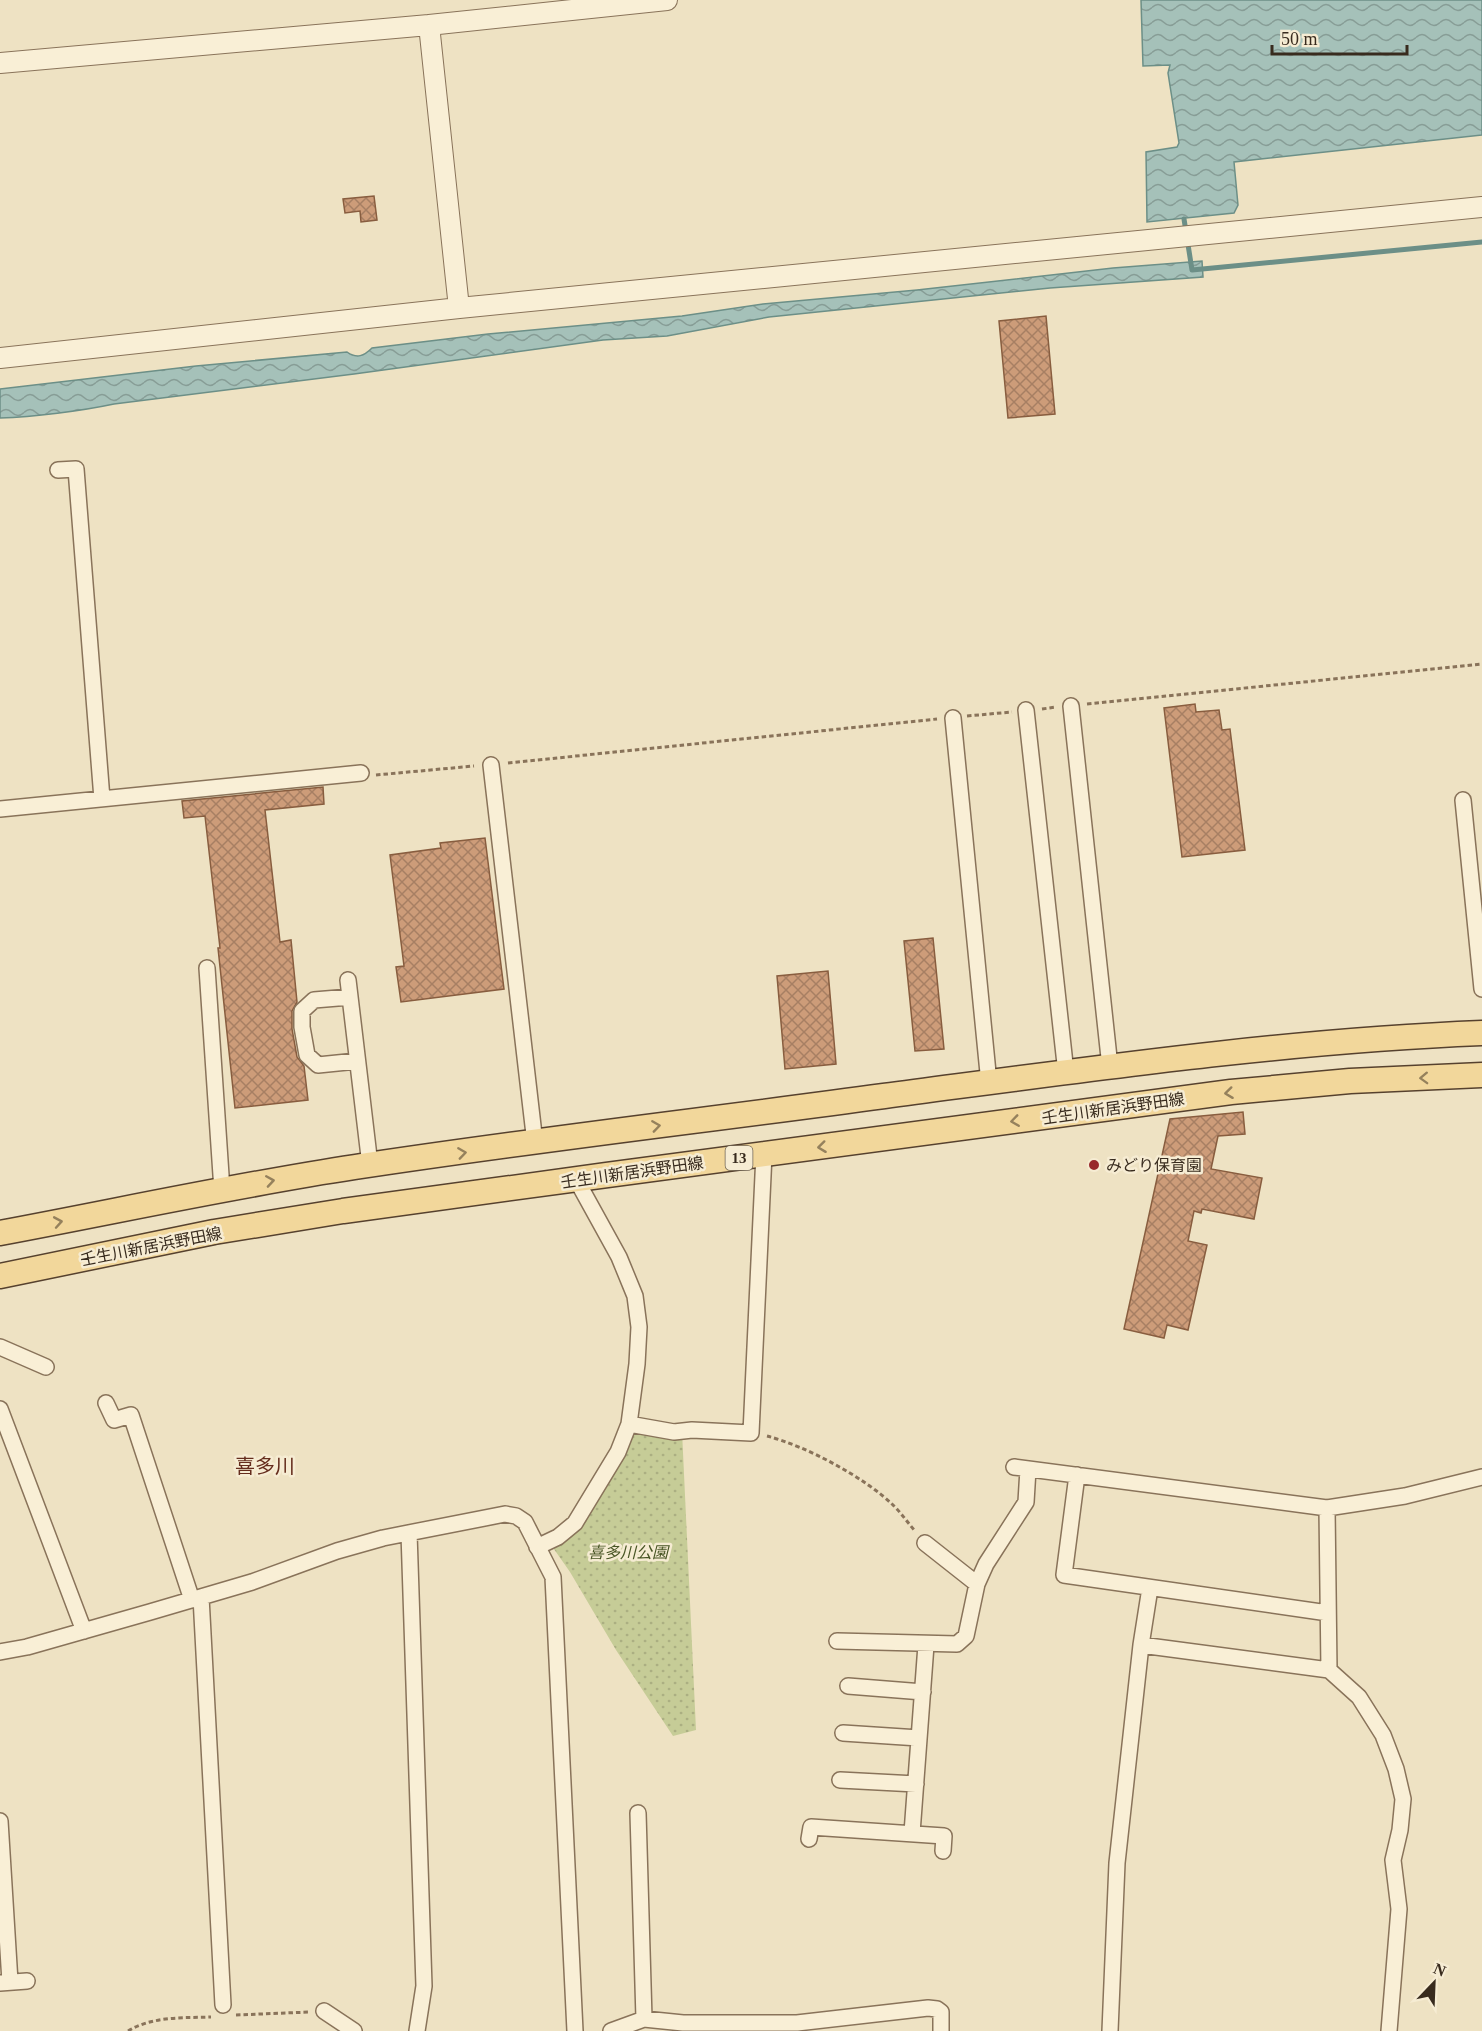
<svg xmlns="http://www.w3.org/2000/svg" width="1482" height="2031" font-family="'Times New Roman','Noto Sans JP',serif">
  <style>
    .green { fill: url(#green-dots) }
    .water { fill: url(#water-waves); stroke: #6c8f87; stroke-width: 1.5 }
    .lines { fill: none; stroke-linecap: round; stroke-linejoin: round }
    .stream { stroke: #6c8f87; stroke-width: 5 }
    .building { fill: url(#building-cross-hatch); stroke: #885d3f; stroke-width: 1.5 }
    .minor-casing { stroke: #89735a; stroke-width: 18 }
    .tertiary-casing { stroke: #89735a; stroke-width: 22 }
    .primary-casing { stroke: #56412e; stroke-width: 27 }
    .path { stroke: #89735a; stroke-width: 3; stroke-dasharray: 4.5 3; stroke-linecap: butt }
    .minor { stroke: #f9efd6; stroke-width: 15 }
    .tertiary { stroke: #f9efd6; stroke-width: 20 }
    .primary { stroke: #f2d79b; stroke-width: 24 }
    .oneway { stroke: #95815c }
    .poi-dot { fill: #98292a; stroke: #f6ecd3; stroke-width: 2 }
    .labels { text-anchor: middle; stroke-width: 5; stroke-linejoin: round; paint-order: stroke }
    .shield { fill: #f6ecd3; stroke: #716554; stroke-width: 1.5 }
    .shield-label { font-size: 15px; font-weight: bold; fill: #382b1e }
    .street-label { font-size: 16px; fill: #382b1e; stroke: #f6ecd3 }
    .poi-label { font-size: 16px; fill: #382b1e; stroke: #f6ecd3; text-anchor: start }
    .park-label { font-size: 16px; font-style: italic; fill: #485524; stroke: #f6ecd3 }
    .quarter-label { font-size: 20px; fill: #652d1d; stroke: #f6ecd3 }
  </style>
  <defs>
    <pattern id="green-dots" width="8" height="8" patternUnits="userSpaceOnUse" patternTransform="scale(1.5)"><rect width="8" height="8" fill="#c6cc97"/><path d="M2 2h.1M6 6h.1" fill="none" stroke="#abaf82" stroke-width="1.8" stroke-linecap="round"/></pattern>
    <pattern id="water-waves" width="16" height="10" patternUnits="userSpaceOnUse" patternTransform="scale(1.5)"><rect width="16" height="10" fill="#a5c1b9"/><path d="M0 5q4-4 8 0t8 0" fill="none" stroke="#879d96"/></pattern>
    <pattern id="building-cross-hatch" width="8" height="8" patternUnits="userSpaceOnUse" patternTransform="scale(1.5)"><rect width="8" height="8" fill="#cd9c79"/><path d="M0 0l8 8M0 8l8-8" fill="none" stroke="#a77f63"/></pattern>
  </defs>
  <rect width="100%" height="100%" fill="#eee2c3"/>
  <path class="green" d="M629 1424 682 1431 696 1730 673 1736 616 1650 570 1572 549 1542 575 1523Z"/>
  <path class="water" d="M1141 0H1482V135L1234 162 1238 205 1234 213 1147 222 1146 152 1177 147 1179 143 1168 73 1170 65 1143 66Z
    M1202 261 1203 277 1050 288 769 317 667 336 603 340 354 374 114 404C81 411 34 417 0 418V389L196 366 347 352C357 359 364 356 372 348L488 334 682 316 763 304 917 290 1113 268Z"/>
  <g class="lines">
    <path class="stream" d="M1184 219 1192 270 1482 242"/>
  </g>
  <path class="building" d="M374 196 377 220 361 222 360 211 345 213 343 199Z
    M1046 316 1055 414 1008 418 999 321Z
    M1195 704 1196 712 1219 710 1222 730 1230 729 1245 850 1182 857 1164 708Z
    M323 787 324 804 265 810 280 942 291 940 297 1002 292 1011V1029L297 1057 304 1066 308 1100 235 1108 218 948H220L205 816 184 818 182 801Z
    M485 838 504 989 401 1002 396 967 404 966 390 855 441 848 440 843Z
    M933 938 944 1049 915 1051 904 941Z
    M828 971 836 1064 785 1069 777 976Z
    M1243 1112 1245 1134 1218 1136 1211 1169 1262 1178 1254 1219 1202 1209 1201 1213 1194 1211 1188 1241 1207 1245 1188 1330 1167 1325 1164 1338 1124 1329 1170 1119Z"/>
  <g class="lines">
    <defs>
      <path id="minor" d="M58 470 76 469 102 799
        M1071 706 1110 1067
        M1026 710 1066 1073
        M953 718 989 1083
        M491 765 535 1143
        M1463 800 1482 989
        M0 809 361 773
        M207 968 222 1190
        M348 980 370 1165
        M350 997 314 1000 302 1011V1027L307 1055 318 1065 357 1061
        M0 1347 46 1367
        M106 1403 114 1420 131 1415 192 1600
        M0 1409 84 1631
        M629 1424 674 1432 692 1430 751 1433 764 1154
        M1014 1467 1327 1508 1405 1496 1482 1477
        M1077 1475 1064 1575 1328 1613
        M409 1533 424 1986 417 2031
        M925 1543 977 1584
        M537 1547 558 1537 575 1523 618 1452 629 1424 637 1364 639 1327 635 1296 619 1257 576 1179
        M1150 1588 1141 1645 1329 1670 1327 1508
        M201 1597 223 2005
        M837 1641 957 1644 966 1636 977 1584 986 1564 1026 1502 1028 1469
        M0 1652 27 1647 150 1612 252 1582 337 1551 383 1538 505 1514 516 1516 525 1522 553 1577 575 2031
        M1329 1670 1359 1697 1383 1735 1396 1769 1403 1799 1400 1830 1393 1860 1399 1909 1389 2031
        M848 1686 923 1692
        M843 1733 919 1738
        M840 1780 916 1784
        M638 1813 644 2019
        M0 1821 10 1982
        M912 1833 926 1645
        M809 1839 811 1827 944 1836 943 1851
        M0 1983 27 1981
        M324 2011 354 2031
        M611 2031 644 2019 683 2023H797L928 2008 937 2009 941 2012V2031
        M1110 2031 1117 1863 1141 1645"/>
      <path id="tertiary" d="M429 25 459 308
        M0 63 429 25 667 0
        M0 358 459 308 1482 207"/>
      <path id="primary" d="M0 1233C118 1211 236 1185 355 1167 531 1140 708 1120 884 1096 1083 1070 1282 1041 1482 1033
        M0 1276 214 1232 343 1211 607 1175 1231 1092 1350 1081 1482 1075"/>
    </defs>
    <use href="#minor" class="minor-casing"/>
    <use href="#tertiary" class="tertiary-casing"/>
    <use href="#primary" class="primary-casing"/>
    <path class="path" d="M1087 704 1482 664
      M1042 709 1056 707
      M967 716 1012 712
      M508 763 937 719
      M376 775 474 766
      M767 1436C806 1446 866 1478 894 1506 902 1514 908 1523 915 1531
      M236 2015 310 2012
      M128 2031C153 2016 183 2018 211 2017"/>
    <use href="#minor" class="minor"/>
    <use href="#tertiary" class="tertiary"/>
    <use href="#primary" class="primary"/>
  </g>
  <defs><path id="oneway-chevron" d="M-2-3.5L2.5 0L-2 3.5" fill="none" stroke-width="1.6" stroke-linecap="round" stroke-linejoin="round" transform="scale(1.5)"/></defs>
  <g class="oneway">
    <use href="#oneway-chevron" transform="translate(1424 1078) rotate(178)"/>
    <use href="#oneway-chevron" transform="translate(1229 1093) rotate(173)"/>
    <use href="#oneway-chevron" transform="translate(1015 1121) rotate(172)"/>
    <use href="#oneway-chevron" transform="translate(656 1126) rotate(-8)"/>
    <use href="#oneway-chevron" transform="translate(822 1147) rotate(173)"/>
    <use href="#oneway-chevron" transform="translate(462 1153) rotate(-8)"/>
    <use href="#oneway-chevron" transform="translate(270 1181) rotate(-9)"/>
    <use href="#oneway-chevron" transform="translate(58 1222) rotate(-10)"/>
  </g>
  <circle class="poi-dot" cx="1094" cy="1165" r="6"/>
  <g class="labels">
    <rect class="shield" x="725.5" y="1146" width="27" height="24" rx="4.5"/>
    <g class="shield-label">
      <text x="739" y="1163">13</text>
    </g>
    <g class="street-label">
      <text transform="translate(1113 1108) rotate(-8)" y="6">壬生川新居浜野田線</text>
      <text transform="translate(632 1172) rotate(-8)" y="6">壬生川新居浜野田線</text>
      <text transform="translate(151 1246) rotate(-11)" y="6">壬生川新居浜野田線</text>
    </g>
    <g class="poi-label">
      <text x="1106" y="1171">みどり保育園</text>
    </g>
    <g class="park-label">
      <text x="628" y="1558">喜多川公園</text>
    </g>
    <g class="quarter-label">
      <text x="265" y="1473">喜多川</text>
    </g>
  </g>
  <g transform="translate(1434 1983) rotate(23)" stroke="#f6ecd3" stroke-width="4.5" paint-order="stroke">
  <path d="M0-4.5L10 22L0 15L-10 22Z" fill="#382b1e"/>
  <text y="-9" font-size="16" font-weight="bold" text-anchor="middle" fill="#382b1e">N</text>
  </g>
  <path d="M1272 45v9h135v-9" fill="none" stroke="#382b1e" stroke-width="3"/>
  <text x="1281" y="45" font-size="18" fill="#382b1e" stroke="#f6ecd3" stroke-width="4.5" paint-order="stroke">50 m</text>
</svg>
